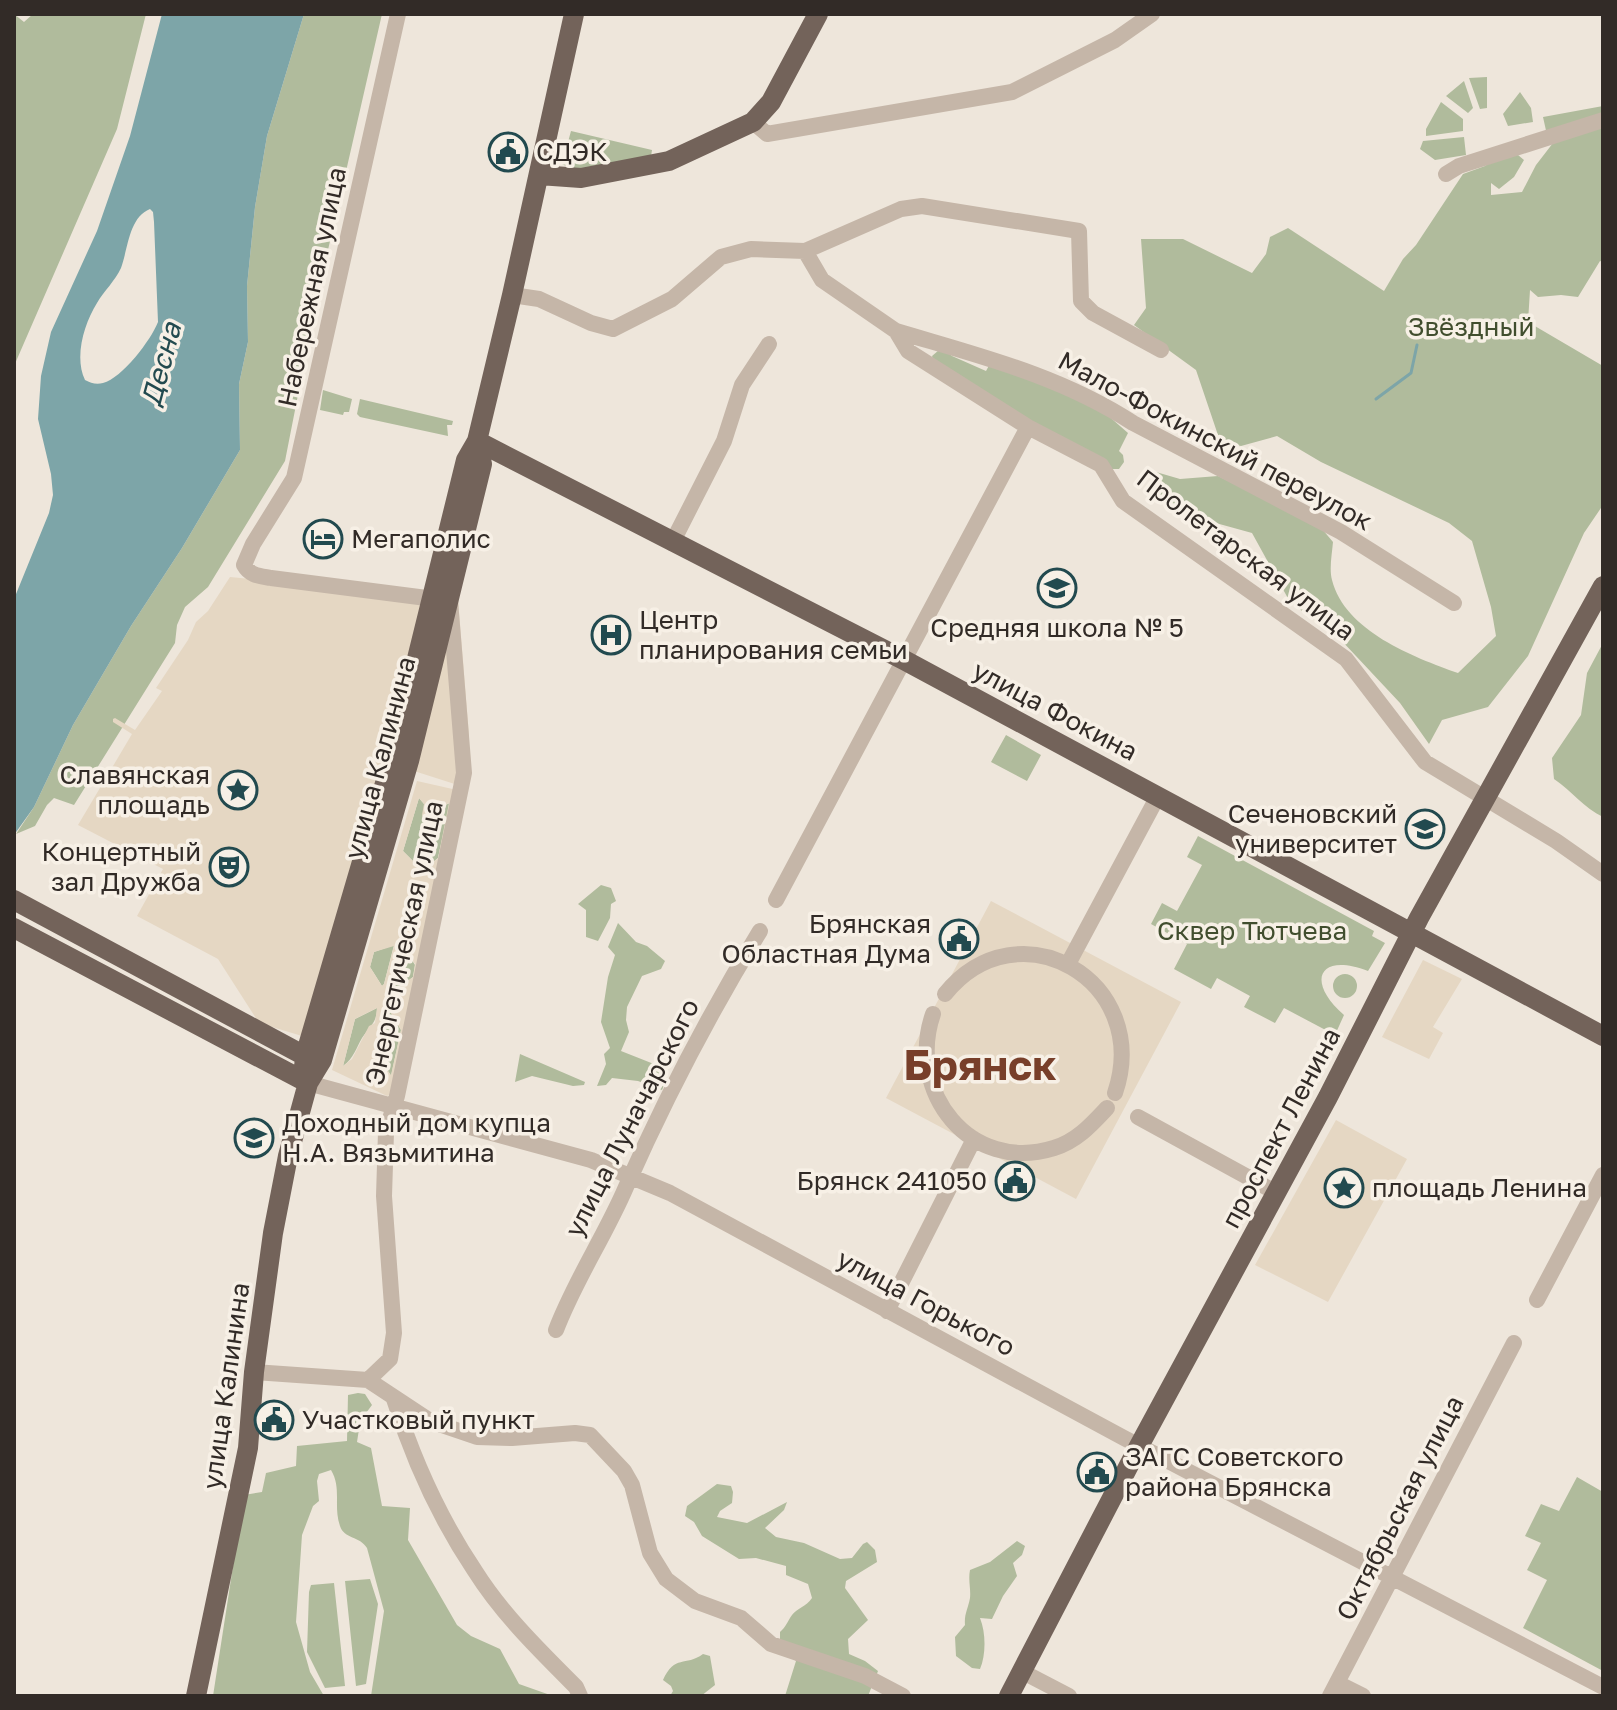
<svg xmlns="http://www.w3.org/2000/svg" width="1617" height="1710" font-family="'Golos Text',sans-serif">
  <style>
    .green { fill: #b0bb9c }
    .plaza { fill: #e5d7c3; fill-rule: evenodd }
    .water { fill: #7da5a8; fill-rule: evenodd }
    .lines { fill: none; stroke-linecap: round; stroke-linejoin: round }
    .stream { stroke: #7da5a8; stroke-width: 3 }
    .minor { stroke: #c5b6a8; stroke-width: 16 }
    .major { stroke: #73635a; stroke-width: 20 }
    .labels { text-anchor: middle; stroke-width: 7; stroke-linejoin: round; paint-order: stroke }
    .poi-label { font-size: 26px; fill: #322b27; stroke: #f7f0e6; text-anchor: start }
    .street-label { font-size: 26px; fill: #322b27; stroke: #f7f0e6 }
    .park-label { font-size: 26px; fill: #414e2e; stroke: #f7f0e6 }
    .water-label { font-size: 28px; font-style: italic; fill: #224a4f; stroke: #f7f0e6 }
    .town-label { font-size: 42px; font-weight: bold; fill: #783f2a; stroke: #f7f0e6 }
  </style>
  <rect width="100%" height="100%" fill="#eee6db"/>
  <path class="green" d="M14 14 24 22 33 14H146L117 129 14 366Z
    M304 14H382L317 298 285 461 208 587 185 607 177 625 175 643 74 805 54 798 47 805 35 826 16 834 34 807 73 725 131 626 182 548 240 450 239 384 248 342 247 286 255 207 267 136Z
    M1487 77V108L1480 109 1469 78Z
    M1464 81 1473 108 1468 113 1446 96Z
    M1520 92 1531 108 1533 122 1508 126 1503 114Z
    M1441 102 1463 119V131L1426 136V129Z
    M1603 106V116L1547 135 1543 117Z
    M1603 124V262L1600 261 1578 297 1561 295 1538 297 1530 290 1528 322 1603 366V505L1584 533 1528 656 1488 707 1442 720 1429 744 1400 703 1341 640 1290 602 1252 533 1194 517 1154 490 1156 472 1180 479 1218 476 1317 523 1333 542C1332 554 1329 569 1332 580 1345 631 1413 657 1458 673L1496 636 1491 607 1472 541 1449 523 1321 462 1277 436 1241 446 1220 441 1196 370 1134 325 1146 308 1141 239H1183L1252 273 1266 254 1270 237 1288 228 1384 291 1403 259 1416 245 1463 174 1485 166 1497 157 1518 155 1524 160 1514 177 1499 189 1491 183V195L1522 192 1536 165 1553 143Z
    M571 131 652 150 650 163 578 172 562 164Z
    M1464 137 1466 155 1435 160 1420 149 1423 141Z
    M939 350H945L952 356 986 371 991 362 1096 405 1128 433 1119 451 1123 455 1124 462 1119 469H1112L935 365 932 356Z
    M323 390 352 399 349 412H344L343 415 320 410Z
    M360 399 453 421 452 425H447L448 436 360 417 357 414Z
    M1603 643V817C1584 808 1572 791 1554 779L1552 758 1581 715 1587 673Z
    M1006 735 1041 755 1027 781 991 762Z
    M419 798 424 804 425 820 413 861 403 851Z
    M450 803 438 858 427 867 424 865 435 822 439 820 443 806Z
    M1198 836 1374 931 1372 936 1385 943 1368 971C1319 952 1305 981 1344 1015L1335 1035 1284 1008 1275 1023 1244 1007 1250 996 1217 978 1211 989 1174 969 1187 944 1151 924 1162 903 1177 911 1202 865 1187 857Z
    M601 885 611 888 616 901 611 904 610 918 598 941 586 937V910L578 904Z
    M408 889 400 920 396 922 387 909 391 894Z
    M618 923 636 942 647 946 665 961 661 969 642 976 627 1007 626 1020 629 1032 621 1051 664 1068 667 1078 662 1090 638 1081 612 1078 606 1085 597 1086 606 1064 604 1054 610 1048 601 1022 608 977 615 955 608 947Z
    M394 945 384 984 382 986 370 967 374 952Z
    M403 946 415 965 413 977 397 989 392 986Z
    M1333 986a12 12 0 1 1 24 0a12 12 0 1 1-24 0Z
    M377 1008C377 1023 369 1027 362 1038 356 1048 354 1058 343 1066L355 1019Z
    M390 1010 401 1030 391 1076C383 1064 387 1058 387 1045 386 1033 382 1025 386 1012Z
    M520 1054 585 1082 584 1085 573 1086 532 1076 515 1082Z
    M358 1393 365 1394 372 1405 363 1417 364 1424 359 1429 357 1442 371 1448 382 1506 410 1508 408 1540 457 1625 471 1636 500 1649 519 1684 553 1696H371L384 1611 367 1548C360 1536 344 1539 340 1526 333 1506 342 1488 331 1470L319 1474 317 1481 319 1501 313 1506 302 1535 296 1622 310 1672 324 1696H213L244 1495 262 1492 266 1473 296 1466 297 1446 347 1441 348 1395Z
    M1577 1477 1603 1492V1671L1523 1628 1547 1580 1527 1570 1541 1543 1525 1536 1541 1504 1559 1511Z
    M717 1484 731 1486 733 1492 732 1503 720 1511 717 1517 747 1523 787 1502 784 1510 765 1528 776 1537 804 1543 840 1559 852 1558 863 1544 867 1542 875 1550 877 1562 846 1581 845 1588 868 1620 848 1639 849 1654 865 1661 878 1671 868 1696H785L796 1661 780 1641V1632C786 1627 787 1622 792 1615 797 1608 806 1607 812 1598L808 1584 786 1575V1566L756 1558 739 1559 702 1536 694 1522 685 1516 687 1506Z
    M1017 1541 1025 1546 1022 1555 1013 1563 1017 1576 1003 1596 992 1619 980 1618C986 1633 986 1655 980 1669L972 1668 956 1656 955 1637 965 1625C964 1614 968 1609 970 1598 971 1589 968 1580 970 1570L990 1562Z
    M370 1579 378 1604 366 1684 356 1686 345 1581Z
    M334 1583 345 1686 325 1688 307 1652 309 1592 311 1585Z
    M703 1654 710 1656 715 1685 701 1696H670L673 1691 671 1686 663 1680C675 1654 685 1667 703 1654Z"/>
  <path class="plaza" d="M230 577 458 599 469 735 464 787 386 762 302 1036 259 1023 218 959 137 916 163 869 78 825 132 734 113 722V719L115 718 135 730 162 691 156 688 188 640 196 622 208 611Z
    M417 781 457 790 391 1094 387 1096 332 1070ZM419 798 424 804 422 815 425 820 413 861 403 851ZM449 803 438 858 427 867 424 865 435 822 439 820 443 806ZM394 946 384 984 382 986 370 967 374 952ZM403 947 415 964 413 977 397 989 393 986ZM377 1008 375 1023 369 1026 352 1059 343 1066 355 1019ZM389 1010 401 1030 391 1075 385 1067 387 1043 383 1023 386 1013Z
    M991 901 1181 1002 1076 1199 886 1098Z
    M1423 960 1462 979 1433 1027 1443 1033 1429 1059 1382 1037Z
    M1336 1120 1407 1159 1328 1302 1255 1265Z"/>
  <path class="water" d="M162 14H304L267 136 255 207 247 286 248 342 239 384 240 450 182 548 131 626 73 725 34 807 14 835V599L49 513 53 495 51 474 38 419 41 376 51 332 97 231 130 136ZM150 209 153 212 154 222 158 322C151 340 122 378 103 383 96 385 91 383 85 380 74 357 84 324 97 303 104 291 115 281 121 268 128 249 129 217 150 209Z"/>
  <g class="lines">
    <path class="stream" d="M1376 399 1411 373 1417 345"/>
    <path class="minor" d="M753 122 767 134 1012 92 1115 40 1152 14
      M1446 174 1459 166 1603 120
      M805 251 822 280 896 331 908 351 1028 427 1101 465 1123 501 1346 659 1425 762 1556 841 1603 874
      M512 295 539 299 591 323 613 329 672 299 721 257 751 249 805 251 901 209 922 206 1079 231 1081 301 1093 313 1161 350
      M896 331C979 356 1059 375 1133 423L1341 532 1454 603
      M672 543 724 441 742 385 769 344
      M776 900 1028 427
      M1068 964 1158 796
      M945 994C1018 903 1153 981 1115 1093
      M933 1014C906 1092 970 1174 1054 1148 1077 1141 1092 1124 1107 1108
      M308 1083 591 1160 670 1193 1124 1438 1603 1687
      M1138 1117 1277 1193
      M1537 1300 1603 1175
      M887 1311 974 1139
      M556 1330C575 1280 605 1236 626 1187 665 1099 709 1014 760 931
      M254 1372 368 1380 430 1421 477 1437 512 1438 575 1433 590 1435 624 1471 632 1485 650 1553 666 1579 695 1601 741 1618 771 1644 865 1676 903 1696
      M368 1380 390 1359 394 1333 384 1196 386 1132 397 1096 464 773 450 601 271 578C260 576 250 576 244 565L253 544 294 478 398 14
      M394 1399C413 1459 440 1519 475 1571 502 1614 540 1651 576 1687L580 1696
      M1021 1671 1069 1696
      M1337 1683 1363 1696
      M1330 1696 1514 1343"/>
    <path class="major" d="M539 175 581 178 669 161 753 122 771 102 818 14
      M477 441 904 660 1603 1036
      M14 900 305 1056
      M14 928 308 1083
      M308 1083 304 1068 305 1056 393 756 466 460 477 441 512 295 574 14
      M196 1696 248 1448 254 1372 273 1233 288 1156 308 1083 322 1060 409 761 482 464 477 441
      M1009 1696 1139 1446 1328 1097 1419 918 1603 586"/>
  </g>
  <defs>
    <symbol id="civic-ring" viewBox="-11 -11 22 22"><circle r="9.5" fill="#f7f0e6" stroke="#224a4f" stroke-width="1.5"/><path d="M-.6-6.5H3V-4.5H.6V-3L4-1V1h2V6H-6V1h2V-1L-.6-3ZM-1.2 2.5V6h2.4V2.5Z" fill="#224a4f"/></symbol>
    <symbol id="hotel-ring" viewBox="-11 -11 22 22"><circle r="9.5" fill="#f7f0e6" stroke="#224a4f" stroke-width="1.5"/><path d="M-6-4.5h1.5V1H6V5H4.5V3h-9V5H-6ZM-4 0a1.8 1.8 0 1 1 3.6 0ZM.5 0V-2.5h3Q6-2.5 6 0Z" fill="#224a4f"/></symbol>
    <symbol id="school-ring" viewBox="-11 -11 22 22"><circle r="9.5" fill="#f7f0e6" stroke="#224a4f" stroke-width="1.5"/><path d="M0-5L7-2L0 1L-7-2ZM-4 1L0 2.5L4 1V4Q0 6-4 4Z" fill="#224a4f"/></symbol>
    <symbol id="hospital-ring" viewBox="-11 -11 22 22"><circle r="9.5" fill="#f7f0e6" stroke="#224a4f" stroke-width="1.5"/><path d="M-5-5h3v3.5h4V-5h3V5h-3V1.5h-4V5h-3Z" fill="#224a4f"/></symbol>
    <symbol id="sight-ring" viewBox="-11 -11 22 22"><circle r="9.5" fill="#f7f0e6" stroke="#224a4f" stroke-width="1.5"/><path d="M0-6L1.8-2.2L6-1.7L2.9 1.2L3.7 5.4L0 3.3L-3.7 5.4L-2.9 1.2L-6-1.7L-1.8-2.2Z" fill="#224a4f"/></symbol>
    <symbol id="university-ring" viewBox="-11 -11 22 22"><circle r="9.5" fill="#f7f0e6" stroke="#224a4f" stroke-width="1.5"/><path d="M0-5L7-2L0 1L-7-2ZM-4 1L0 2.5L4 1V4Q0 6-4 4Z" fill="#224a4f"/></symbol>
    <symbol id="theatre-ring" viewBox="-11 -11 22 22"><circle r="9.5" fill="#f7f0e6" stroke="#224a4f" stroke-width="1.5"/><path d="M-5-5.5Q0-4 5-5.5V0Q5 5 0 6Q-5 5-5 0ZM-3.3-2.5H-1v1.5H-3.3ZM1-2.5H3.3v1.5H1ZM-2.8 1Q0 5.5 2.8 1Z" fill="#224a4f"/></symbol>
  </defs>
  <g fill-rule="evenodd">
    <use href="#civic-ring" x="486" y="130" width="44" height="44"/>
    <use href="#hotel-ring" x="301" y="517" width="44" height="44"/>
    <use href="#school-ring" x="1035" y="566" width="44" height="44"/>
    <use href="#hospital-ring" x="589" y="613" width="44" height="44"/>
    <use href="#sight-ring" x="216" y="768" width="44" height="44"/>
    <use href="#university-ring" x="1403" y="807" width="44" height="44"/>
    <use href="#theatre-ring" x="207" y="845" width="44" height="44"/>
    <use href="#civic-ring" x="937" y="917" width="44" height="44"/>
    <use href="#university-ring" x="232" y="1116" width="44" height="44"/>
    <use href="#civic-ring" x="993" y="1159" width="44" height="44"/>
    <use href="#sight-ring" x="1322" y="1166" width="44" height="44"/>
    <use href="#civic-ring" x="252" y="1398" width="44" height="44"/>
    <use href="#civic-ring" x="1075" y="1450" width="44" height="44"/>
  </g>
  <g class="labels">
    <g class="poi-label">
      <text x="536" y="161">СДЭК</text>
      <text x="351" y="548">Мегаполис</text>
      <text x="639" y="629">Центр<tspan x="639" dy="30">планирования семьи</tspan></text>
      <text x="1057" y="637" text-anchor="middle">Средняя школа № 5</text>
      <text x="210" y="784" text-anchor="end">Славянская<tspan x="210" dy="30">площадь</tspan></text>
      <text x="1397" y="823" text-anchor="end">Сеченовский<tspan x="1397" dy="30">университет</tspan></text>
      <text x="201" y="861" text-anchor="end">Концертный<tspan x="201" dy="30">зал Дружба</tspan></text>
      <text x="931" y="933" text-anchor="end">Брянская<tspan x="931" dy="30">Областная Дума</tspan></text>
      <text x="282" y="1132">Доходный дом купца<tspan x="282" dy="30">Н.А. Вязьмитина</tspan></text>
      <text x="987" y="1190" text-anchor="end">Брянск 241050</text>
      <text x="1372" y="1197">площадь Ленина</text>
      <text x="302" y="1429">Участковый пункт</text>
      <text x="1125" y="1466">ЗАГС Советского<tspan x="1125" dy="30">района Брянска</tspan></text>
    </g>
    <g class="street-label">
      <text transform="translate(312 287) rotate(-78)" y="9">Набережная улица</text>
      <text transform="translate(1215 441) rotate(28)" y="9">Мало-Фокинский переулок</text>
      <text transform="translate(1246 555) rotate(37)" y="9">Пролетарская улица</text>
      <text transform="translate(1055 711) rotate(28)" y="9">улица Фокина</text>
      <text transform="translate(380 758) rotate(-75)" y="9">улица Калинина</text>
      <text transform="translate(404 943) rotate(-78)" y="9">Энергетическая улица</text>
      <text transform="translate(632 1118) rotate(-63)" y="9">улица Луначарского</text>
      <text transform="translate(1281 1128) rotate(-62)" y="9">проспект Ленина</text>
      <text transform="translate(926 1303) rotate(28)" y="9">улица Горького</text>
      <text transform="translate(226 1386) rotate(-82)" y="9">улица Калинина</text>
      <text transform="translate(1400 1508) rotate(-63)" y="9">Октябрьская улица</text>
    </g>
    <g class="park-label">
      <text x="1471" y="336">Звёздный</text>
      <text x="1252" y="940">Сквер Тютчева</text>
    </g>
    <g class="water-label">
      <text transform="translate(161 364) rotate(-75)" y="10">Десна</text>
    </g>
    <g class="town-label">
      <text x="980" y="1080">Брянск</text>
    </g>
  </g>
  <rect width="1617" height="1710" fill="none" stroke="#322b27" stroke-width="32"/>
</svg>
